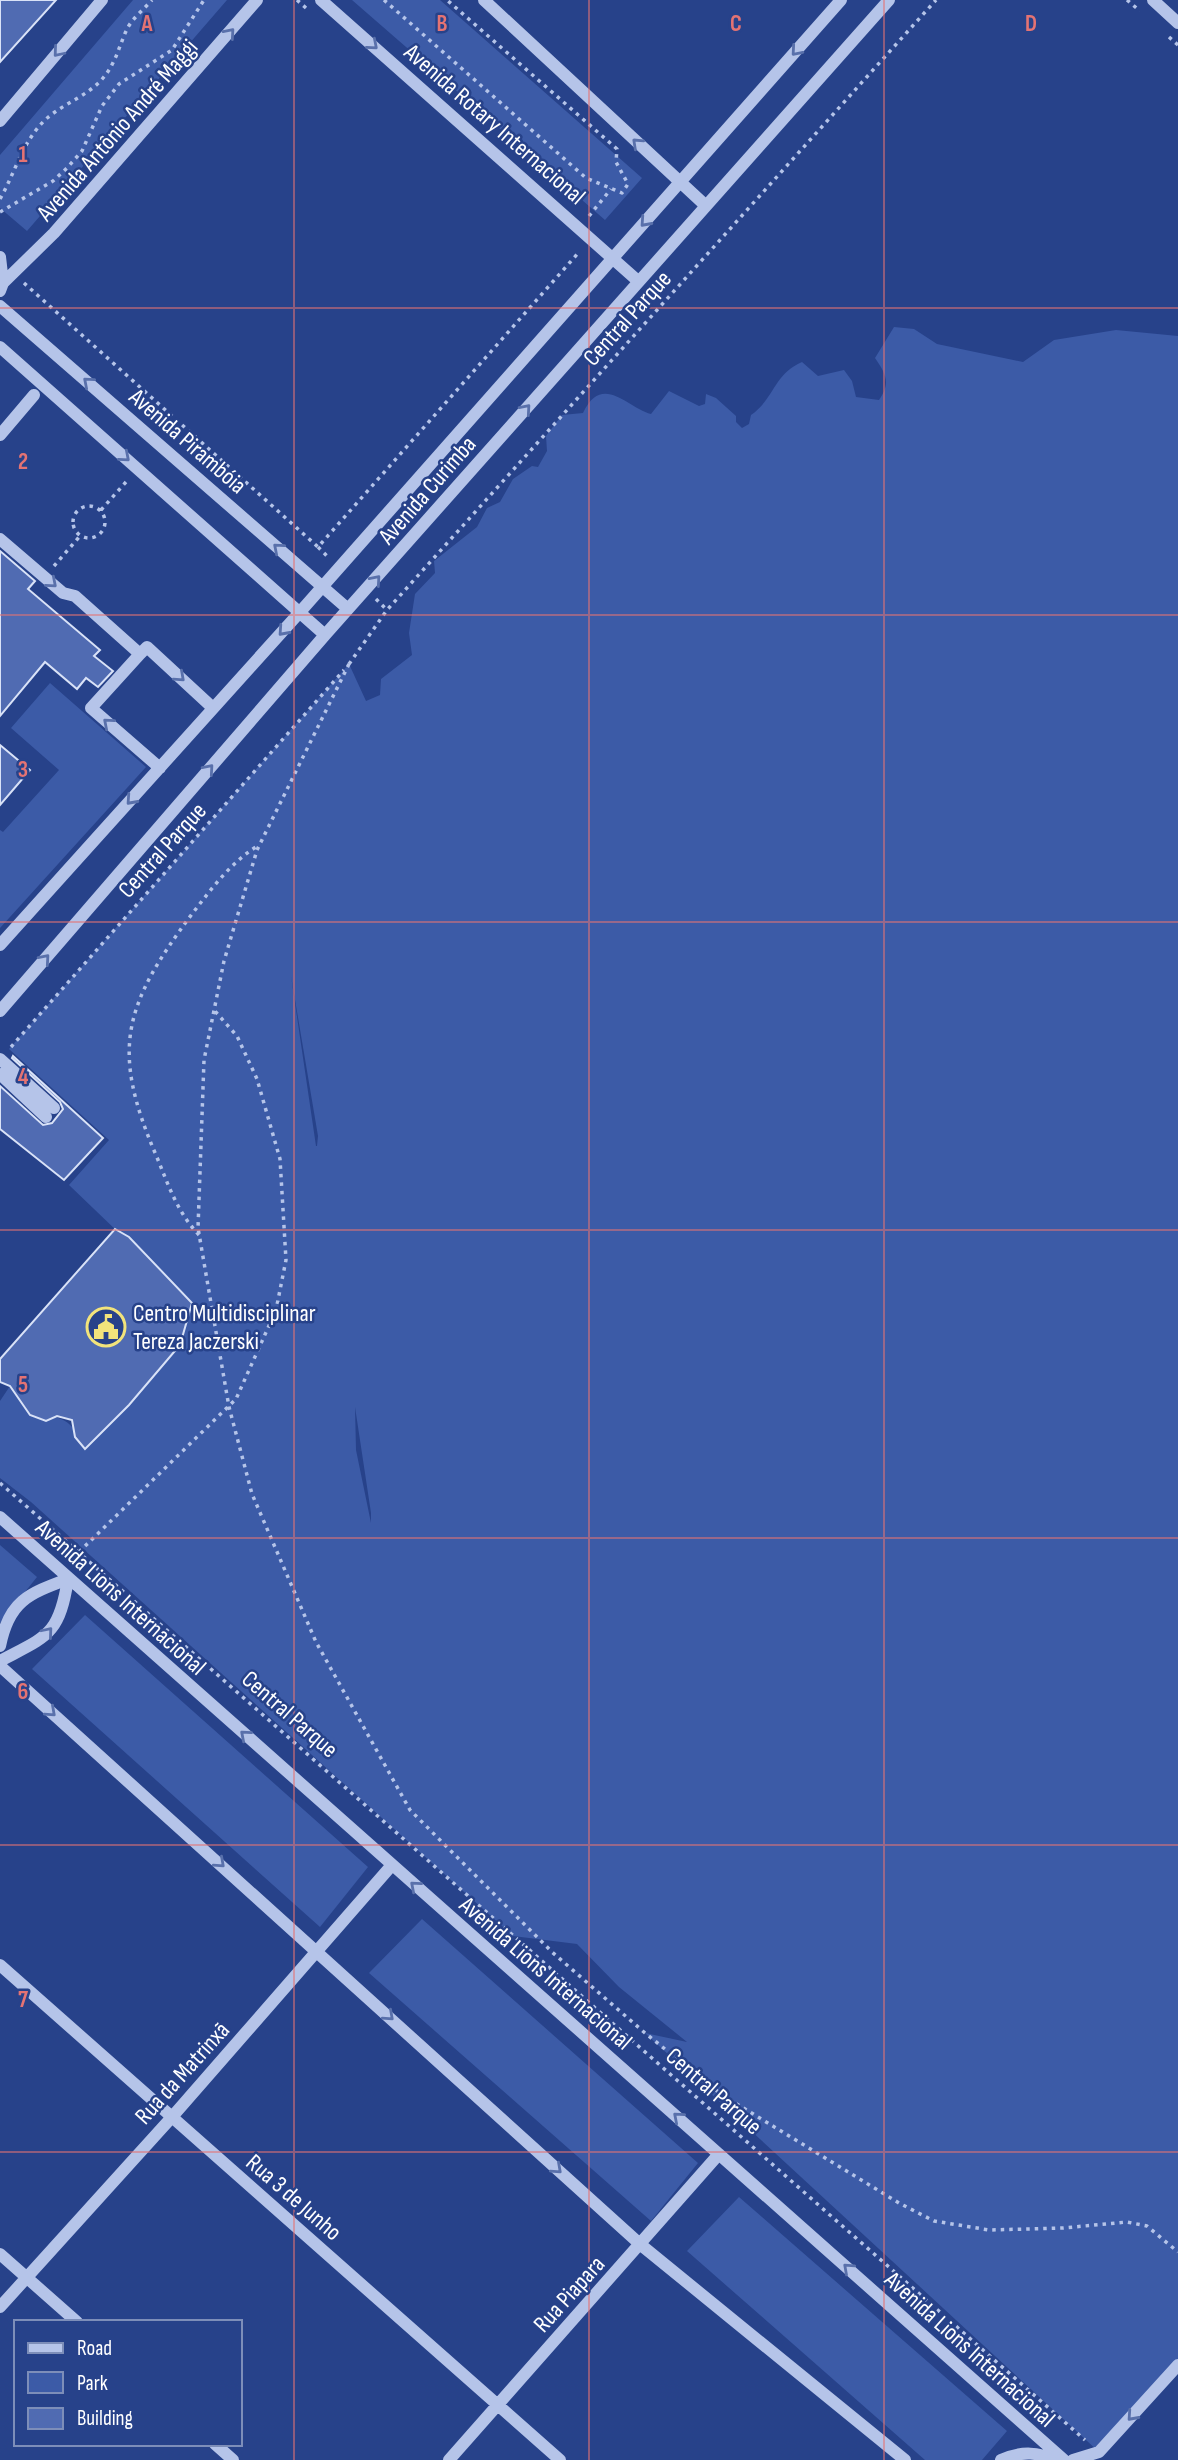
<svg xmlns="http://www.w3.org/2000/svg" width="1178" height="2460" font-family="'Sofia Sans Condensed',sans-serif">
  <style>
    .green { fill: #3c5ba7; fill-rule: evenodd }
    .building { fill: #506bb2; stroke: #d9e2f7; stroke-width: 2 }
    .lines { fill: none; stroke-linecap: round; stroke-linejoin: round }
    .path { stroke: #b5c4e9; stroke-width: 3.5; stroke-dasharray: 3.5 5; stroke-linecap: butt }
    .minor { stroke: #b5c4e9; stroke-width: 12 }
    .oneway { stroke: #5970ab }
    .grid { fill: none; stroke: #e47373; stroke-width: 2; stroke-opacity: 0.55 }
    .labels { text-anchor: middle; stroke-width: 5; stroke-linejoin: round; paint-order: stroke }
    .street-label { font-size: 24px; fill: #fff; stroke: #27428a }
    .poi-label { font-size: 24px; fill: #fff; stroke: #27428a; text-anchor: start }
    .grid-label { font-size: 23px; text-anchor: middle; font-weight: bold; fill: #e47373; stroke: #27428a; stroke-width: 5; stroke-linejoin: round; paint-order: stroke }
  </style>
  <rect width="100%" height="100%" fill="#27428a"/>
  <path class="green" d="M133 0H227L27 231 0 208V155Z
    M352 0H440L642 178 605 220Z
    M894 327 914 329 937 344 1023 362 1054 340 1116 330 1178 336V2366L1099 2452 645 2033 687 2042 619 1987 577 1944 513 1936 31 1502 0 1478V1401L10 1386 30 1415C64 1416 70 1418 85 1448L180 1345 192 1303 69 1185 109 1140 9 1049 349 664 366 701 380 695 381 679 412 655 409 633 415 594 435 573 434 561 477 527 487 508 500 502 513 479 532 466 538 467 547 451 546 436 562 415 583 413C602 372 628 408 651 414L669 391 699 406 705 404 706 394 716 398 736 416V422L742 428 749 424 751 415C775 398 773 375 802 362L818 376 844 370 852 381 856 397 879 400C891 383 886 374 875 358ZM291 976 318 1136 317 1146H316ZM355 1407 371 1513V1523L356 1450Z
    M50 683 146 767 0 928V830L3 832 59 770 11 728Z
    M0 1545 37 1577 0 1623Z
    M85 1615 368 1867 320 1927 32 1669Z
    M422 1919 698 2163 651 2221 369 1973Z
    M739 2197 1007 2431 982 2460H925L687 2251Z"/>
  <path class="building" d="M0 0H56L0 62Z
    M0 551 35 581 28 589 100 650 94 656 113 671 98 687 86 678 77 689 45 662 0 716Z
    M0 745 30 770 0 805Z
    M13 1056 103 1138 64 1180 0 1129V1086L43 1125 52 1123 63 1109 60 1102 12 1058Z
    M115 1229 129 1237 192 1303 180 1345 129 1405 85 1449 75 1437 72 1420 57 1416 46 1421 30 1415 10 1386 0 1382V1359Z"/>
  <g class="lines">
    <path class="path" d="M297 0 306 8
      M384 0 586 178 622 193 628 184 616 162 617 149 447 0
      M1127 0 1140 11
      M1169 37 1178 45
      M0 199C16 171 22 142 46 119 64 103 88 96 103 78 116 63 119 46 127 29 132 19 144 9 152 0
      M0 212 53 181 67 168 82 151 102 106 119 84 172 50 204 0
      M589 216 611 189
      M24 283 318 547 580 251
      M73 522a16 16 0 1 1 32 0a16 16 0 1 1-32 0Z
      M101 510 126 482
      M318 547 328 557
      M54 566 80 536
      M376 599 387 610
      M349 664 257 850 224 961 204 1060 198 1228 229 1407 252 1494 316 1642 410 1810 552 1952 645 2033 722 2095 899 2203 934 2221 989 2230 1063 2228 1127 2222 1147 2226 1178 2252
      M349 664 387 610 936 0
      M11 1047 344 670
      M199 1235C177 1212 168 1184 156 1155 110 1049 124 1005 192 914 212 888 231 862 259 845
      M0 1483 1085 2440
      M79 1552 236 1399 276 1310 286 1260 280 1159 257 1079 237 1036 214 1010"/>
    <path class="minor" d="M321 0 638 281
      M484 0 705 205
      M1153 0 1178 23
      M0 121 102 0
      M0 257 3 283 0 291
      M3 283 54 233 257 0
      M0 306 348 609
      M0 347 325 635
      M0 435 34 395
      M0 539 63 593 75 596 140 654
      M160 768 91 708 140 654 147 647 213 708
      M0 945 300 612 841 0
      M0 1011 325 635 889 0
      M0 1059 54 1108
      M0 1074 46 1117
      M0 1517 1064 2460
      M0 1646C9 1601 28 1594 68 1579 59 1636 47 1636 0 1661
      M0 1666 641 2245 905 2460
      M0 1965 560 2460
      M0 2254 77 2322
      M0 2307 172 2117 392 1865
      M215 2444 233 2460
      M449 2460 719 2154
      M1001 2460C1023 2450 1038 2453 1059 2460
      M1073 2460 1099 2452 1178 2365"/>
  </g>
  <defs><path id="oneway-chevron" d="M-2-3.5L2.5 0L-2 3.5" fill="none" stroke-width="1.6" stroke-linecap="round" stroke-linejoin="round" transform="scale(1.75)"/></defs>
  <g class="oneway">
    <use href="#oneway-chevron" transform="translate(230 33) rotate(-49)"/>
    <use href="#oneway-chevron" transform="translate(373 45) rotate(41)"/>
    <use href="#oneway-chevron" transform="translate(796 51) rotate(131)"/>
    <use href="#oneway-chevron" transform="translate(58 52) rotate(130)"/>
    <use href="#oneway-chevron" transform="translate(637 143) rotate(-137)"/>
    <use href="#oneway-chevron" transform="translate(645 222) rotate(132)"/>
    <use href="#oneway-chevron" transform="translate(88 382) rotate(-139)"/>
    <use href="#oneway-chevron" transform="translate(526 409) rotate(-49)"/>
    <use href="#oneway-chevron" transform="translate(125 457) rotate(41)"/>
    <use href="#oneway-chevron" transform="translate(278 548) rotate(-139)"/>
    <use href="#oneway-chevron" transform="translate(376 580) rotate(-49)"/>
    <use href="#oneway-chevron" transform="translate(52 583) rotate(41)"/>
    <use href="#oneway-chevron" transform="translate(283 631) rotate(132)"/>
    <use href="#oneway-chevron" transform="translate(180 677) rotate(42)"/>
    <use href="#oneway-chevron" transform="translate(108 723) rotate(-139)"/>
    <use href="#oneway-chevron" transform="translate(209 769) rotate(-49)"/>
    <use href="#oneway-chevron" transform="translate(131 800) rotate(132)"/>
    <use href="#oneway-chevron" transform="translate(45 959) rotate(-49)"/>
    <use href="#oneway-chevron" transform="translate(48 1632) rotate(-50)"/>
    <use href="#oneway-chevron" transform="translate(51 1712) rotate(42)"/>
    <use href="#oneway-chevron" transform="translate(245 1735) rotate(-139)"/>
    <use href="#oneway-chevron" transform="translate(220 1863) rotate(42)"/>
    <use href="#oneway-chevron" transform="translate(415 1886) rotate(-139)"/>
    <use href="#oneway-chevron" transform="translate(389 2016) rotate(42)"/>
    <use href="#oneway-chevron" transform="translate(678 2117) rotate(-139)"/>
    <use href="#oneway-chevron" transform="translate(557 2169) rotate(42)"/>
    <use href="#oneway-chevron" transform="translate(848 2268) rotate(-138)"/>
    <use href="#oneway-chevron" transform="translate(1132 2416) rotate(132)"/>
  </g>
  <path class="grid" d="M294 0V2460M589 0V2460M884 0V2460M0 308H1178M0 615H1178M0 922H1178M0 1230H1178M0 1538H1178M0 1845H1178M0 2152H1178"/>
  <defs>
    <symbol id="civic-ring" viewBox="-11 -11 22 22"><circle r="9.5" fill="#27428a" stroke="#f2e37b" stroke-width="1.5"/><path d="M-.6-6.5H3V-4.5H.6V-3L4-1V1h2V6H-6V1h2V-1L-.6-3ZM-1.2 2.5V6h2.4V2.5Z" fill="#f2e37b"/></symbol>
  </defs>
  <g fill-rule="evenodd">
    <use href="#civic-ring" x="84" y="1305" width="44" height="44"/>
  </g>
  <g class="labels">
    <g class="street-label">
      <text transform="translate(495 124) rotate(41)" y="8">Avenida Rotary Internacional</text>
      <text transform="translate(117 130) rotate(-49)" y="8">Avenida Antônio André Maggi</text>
      <text transform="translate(627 318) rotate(-48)" y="8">Central Parque</text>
      <text transform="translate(188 441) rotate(41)" y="8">Avenida Pirambóia</text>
      <text transform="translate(427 490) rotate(-49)" y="8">Avenida Curimba</text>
      <text transform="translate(162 850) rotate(-48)" y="8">Central Parque</text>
      <text transform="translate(121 1597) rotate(42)" y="8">Avenida Lions Internacional</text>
      <text transform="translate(290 1714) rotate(41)" y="8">Central Parque</text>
      <text transform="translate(546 1973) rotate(41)" y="8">Avenida Lions Internacional</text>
      <text transform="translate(182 2073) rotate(-48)" y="8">Rua da Matrinxã</text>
      <text transform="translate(714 2091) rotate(41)" y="8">Central Parque</text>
      <text transform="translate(294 2197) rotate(41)" y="8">Rua 3 de Junho</text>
      <text transform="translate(569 2294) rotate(-48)" y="8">Rua Piapara</text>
      <text transform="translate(970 2349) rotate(42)" y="8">Avenida Lions Internacional</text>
    </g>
    <g class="poi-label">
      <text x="133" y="1321">Centro Multidisciplinar<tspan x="133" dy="28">Tereza Jaczerski</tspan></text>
    </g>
  </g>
  <g class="grid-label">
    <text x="147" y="31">A</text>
    <text x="442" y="31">B</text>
    <text x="736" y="31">C</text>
    <text x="1031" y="31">D</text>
    <text x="23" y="162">1</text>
    <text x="23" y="469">2</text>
    <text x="23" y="777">3</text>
    <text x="23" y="1084">4</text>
    <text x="23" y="1392">5</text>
    <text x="23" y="1699">6</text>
    <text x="23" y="2007">7</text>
  </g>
  <rect x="14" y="2320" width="228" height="126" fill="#27428a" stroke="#7d8eb9" stroke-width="2"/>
  <rect x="28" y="2343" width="35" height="10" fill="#b5c4e9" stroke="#7d8eb9" stroke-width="2"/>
  <text x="77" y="2355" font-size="21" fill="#ffffff">Road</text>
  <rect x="28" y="2372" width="35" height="21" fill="#3c5ba7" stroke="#7d8eb9" stroke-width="2"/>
  <text x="77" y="2390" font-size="21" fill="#ffffff">Park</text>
  <rect x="28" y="2408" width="35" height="21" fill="#506bb2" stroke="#7d8eb9" stroke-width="2"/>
  <text x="77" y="2425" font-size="21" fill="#ffffff">Building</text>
</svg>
